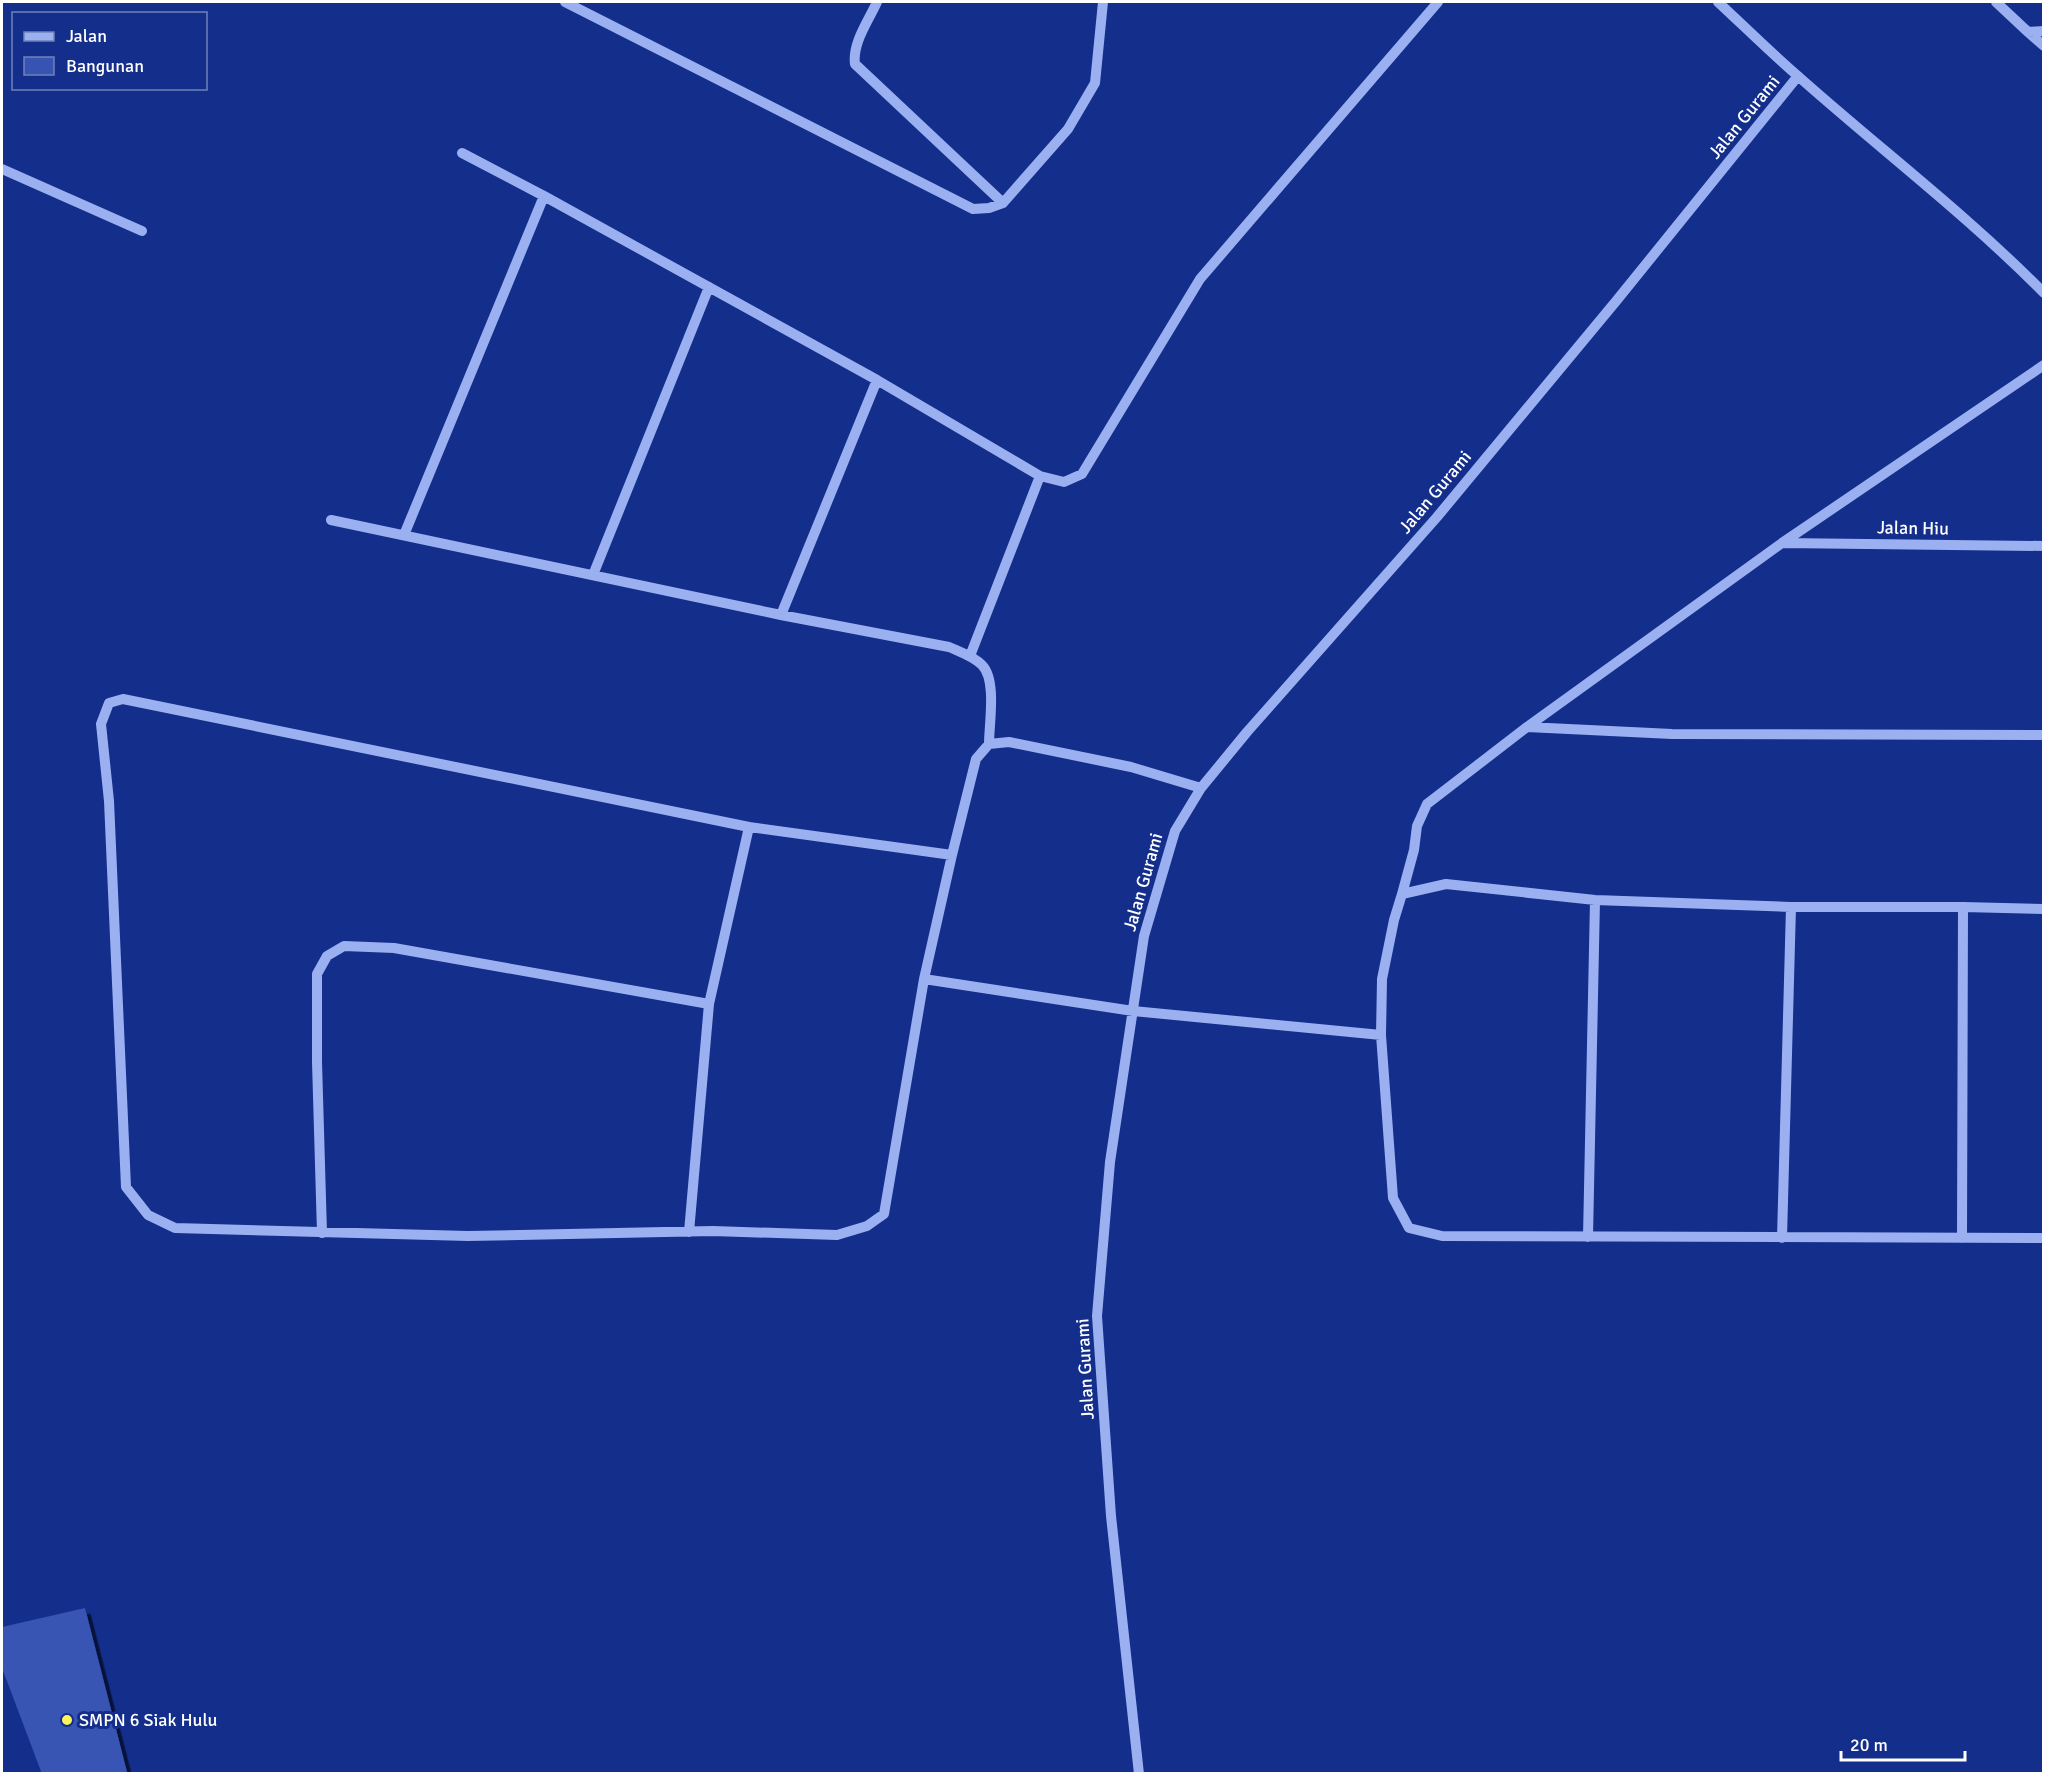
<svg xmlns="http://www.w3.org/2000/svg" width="2045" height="1775" font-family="Signika,sans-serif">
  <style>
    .building { fill: #3754b3; filter: url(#shadow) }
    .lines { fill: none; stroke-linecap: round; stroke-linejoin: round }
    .minor { stroke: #9bb0f0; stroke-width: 10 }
    .poi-dot { fill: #fff35b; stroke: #132e8b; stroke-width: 2 }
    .labels { text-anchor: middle; stroke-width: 6; stroke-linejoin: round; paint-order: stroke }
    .street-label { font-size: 18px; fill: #fff; stroke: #132e8b }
    .poi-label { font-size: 18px; fill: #fff; stroke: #132e8b; text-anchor: start }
  </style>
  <defs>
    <filter id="shadow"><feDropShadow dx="5.5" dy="5.5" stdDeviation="0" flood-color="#0009"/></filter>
  </defs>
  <rect width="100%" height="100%" fill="#132e8b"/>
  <path class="building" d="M85 1608 127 1772 42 1774 2 1668V1627Z"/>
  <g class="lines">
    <path class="minor" d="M565 2 973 209 989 208 1003 203 1068 129 1095 83 1103 2
      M877 2C869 20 852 43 855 64L1003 203
      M1718 2C1745 27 1771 53 1799 77 1880 149 1967 215 2044 293
      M1996 2 2028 32 2044 31
      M2028 32 2044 46
      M2 169 142 231
      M544 196 877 380 1040 476 1064 482 1082 474 1200 279 1438 2
      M331 520 781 615 949 647C960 652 973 656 982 665 997 680 989 724 989 744
      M404 535 544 196 462 153
      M1783 543 2044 546
      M593 575 709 287
      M781 615 877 380
      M970 656 1040 476
      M1527 727 1672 734 2044 735
      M1201 788 1131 767 1009 742 989 744 976 759 952 855 924 979 1133 1011 1381 1035 1382 979 1394 920 1402 894 1446 884 1595 900 1791 907H1963L2044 909
      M1402 894 1414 850 1417 826 1427 804 1527 727 1782 543 2044 365
      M924 979 884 1214 867 1226 837 1235 713 1231 468 1236 175 1228 148 1215 126 1187 109 801 101 724 109 703 123 699 749 827 952 855
      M1381 1035 1393 1198 1409 1228 1442 1236 2044 1238
      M689 1232 709 1004 749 827
      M322 1233 317 1062V974L327 956 344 946 394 948 709 1004
      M1588 1237 1595 900
      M1782 1238 1791 907
      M1962 1238 1963 907
      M1139 1774 1111 1516 1097 1316 1110 1162 1144 936 1175 831 1201 788 1247 732 1437 517 1617 300 1798 76"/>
  </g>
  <circle class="poi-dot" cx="67" cy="1720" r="6"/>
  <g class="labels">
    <g class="street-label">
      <text transform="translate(1744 117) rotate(-51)" y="6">Jalan Gurami</text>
      <text transform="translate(1435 492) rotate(-50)" y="6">Jalan Gurami</text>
      <text transform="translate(1913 528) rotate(1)" y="6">Jalan Hiu</text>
      <text transform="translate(1143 882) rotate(-74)" y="6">Jalan Gurami</text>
      <text transform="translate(1085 1369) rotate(-93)" y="6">Jalan Gurami</text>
    </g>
    <g class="poi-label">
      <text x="79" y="1726">SMPN 6 Siak Hulu</text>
    </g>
  </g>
  <rect width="2045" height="1775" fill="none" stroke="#ffffff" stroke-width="6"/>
  <rect x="12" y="12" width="195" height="78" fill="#132e8b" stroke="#7182b9" stroke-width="1.5"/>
  <rect x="24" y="32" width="30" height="9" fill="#9bb0f0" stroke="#7182b9" stroke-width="1.5"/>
  <text x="66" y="42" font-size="18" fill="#ffffff">Jalan</text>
  <rect x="24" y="57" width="30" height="18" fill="#3754b3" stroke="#7182b9" stroke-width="1.5"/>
  <text x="66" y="72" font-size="18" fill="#ffffff">Bangunan</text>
  <path d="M1841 1751v9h124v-9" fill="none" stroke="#ffffff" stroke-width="3"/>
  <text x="1850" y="1751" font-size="18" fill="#ffffff" stroke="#132e8b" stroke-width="4.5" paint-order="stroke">20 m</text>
</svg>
